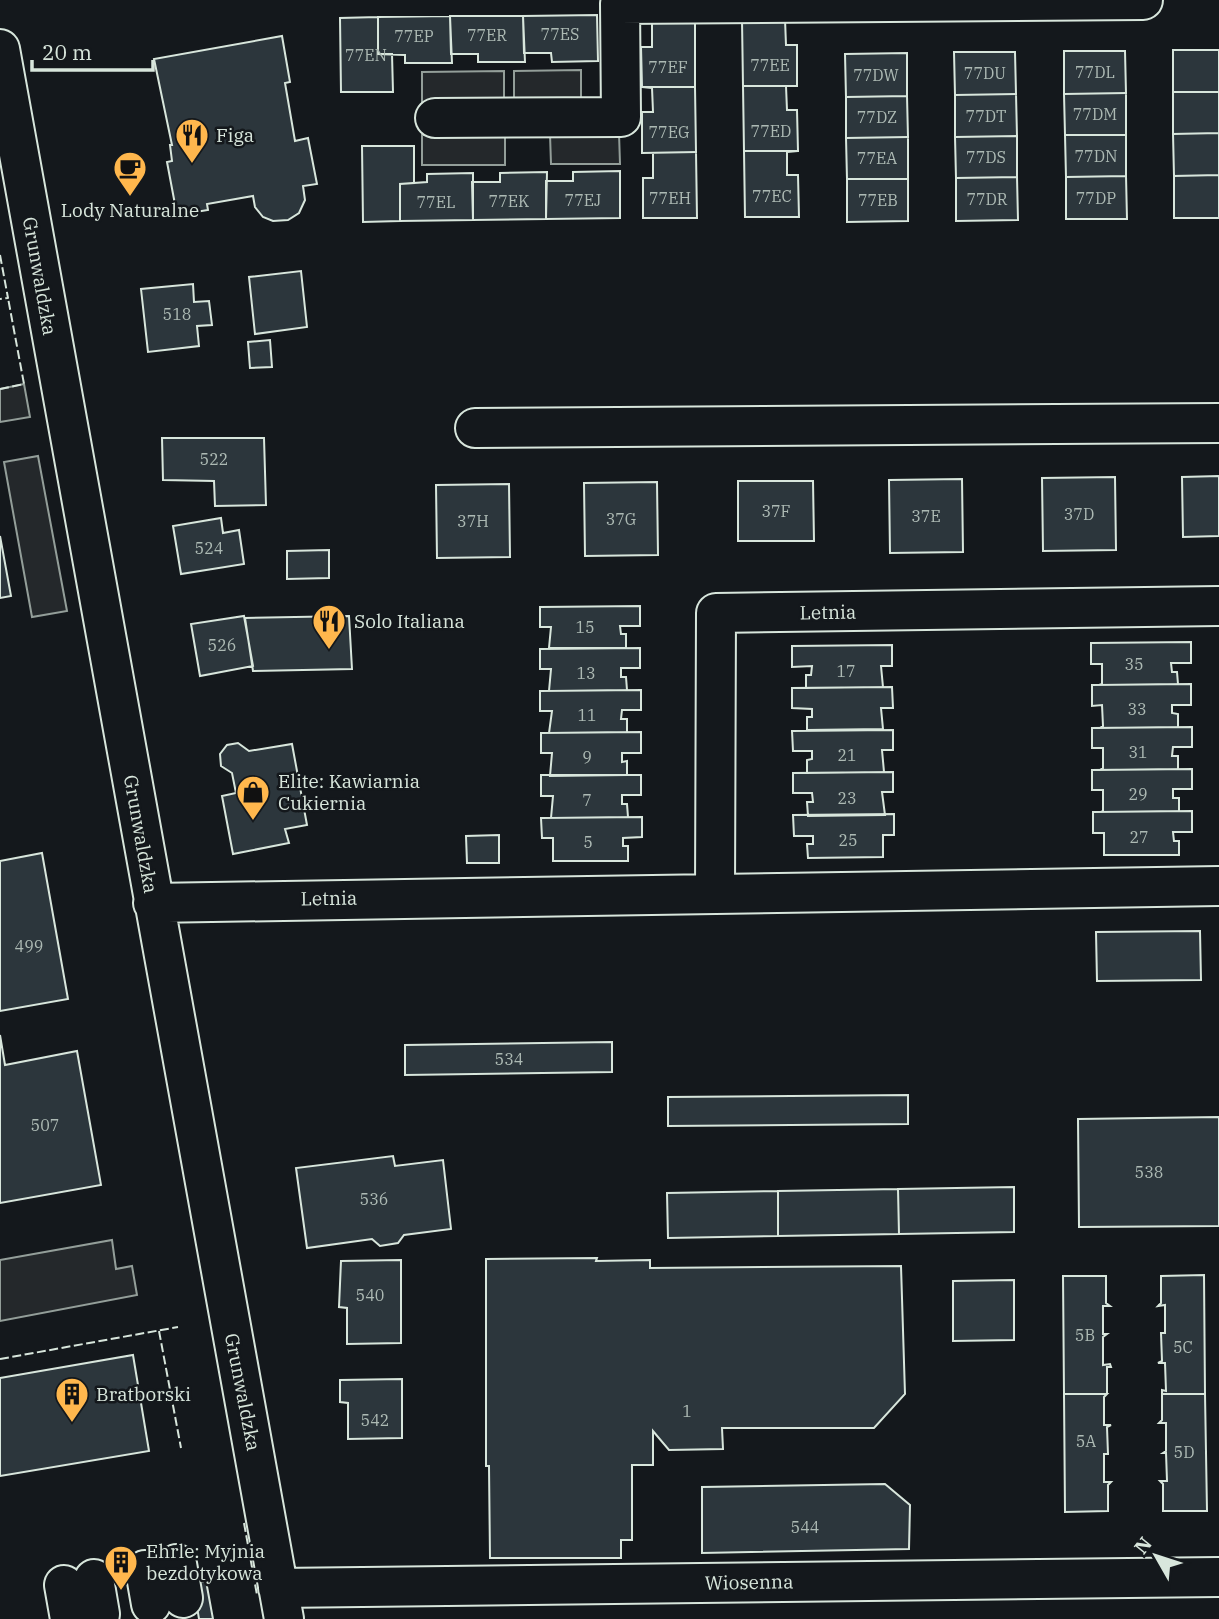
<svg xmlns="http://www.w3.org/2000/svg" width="1219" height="1619" font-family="'IBM Plex Serif',serif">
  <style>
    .parking { fill: #24282b; stroke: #939e99; stroke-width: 2 }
    .building { fill: #2c363c; stroke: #d8e6dc; stroke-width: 2 }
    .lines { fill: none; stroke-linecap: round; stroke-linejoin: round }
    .minor-casing { stroke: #d8e6dc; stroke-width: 42 }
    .minor { stroke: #14181c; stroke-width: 38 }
    .fence { stroke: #d8e6dc; stroke-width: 2; stroke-dasharray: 9 3.5; stroke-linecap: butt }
    .labels { text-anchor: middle; stroke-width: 5; stroke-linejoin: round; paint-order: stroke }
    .number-label { font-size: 16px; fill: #adbab4 }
    .poi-label { font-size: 19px; fill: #d8e6dc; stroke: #14181c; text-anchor: start }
    .street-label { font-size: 19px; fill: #d8e6dc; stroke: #14181c }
  </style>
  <rect width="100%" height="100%" fill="#14181c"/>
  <path class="parking" d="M581 70V100L514 101V71Z
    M504 71V101L422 102V72Z
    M619 133 620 164H551L550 134Z
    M422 135H505V165H422Z
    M24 384 30 417 0 422V389Z
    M38 456 67 611 32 617 4 462Z
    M112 1240 116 1269 132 1266 137 1295 0 1321V1260Z"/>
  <path class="building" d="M597 15 598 61 552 62 551 53H524L523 16Z
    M450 16H523L525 62H478V54H451Z
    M450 16 452 63H405V55L378 54V17Z
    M378 17V54H392L393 92H341L340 18Z
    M785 19 786 45H797V86H743L742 20Z
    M652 21H695V87H642L641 47H652Z
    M282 36 290 82 285 83 295 141 308 138 317 184 303 186 305 200 299 213 288 220 273 221 263 217 255 207 253 196 207 204 208 210 177 215 167 162 172 161 170 145H172L154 59Z
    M1173 50H1219V92H1173Z
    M1064 51H1125L1126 93 1064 94Z
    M954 52H1015L1016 94 955 95Z
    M907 53V96L846 97 845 54Z
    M743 86H797H786L787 110H797L798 151H744Z
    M642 87H695L696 152 642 153V112H653L652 88Z
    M1173 92H1219V133L1173 134Z
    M1126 93V135H1065L1064 94Z
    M1016 94 1017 136 955 137V95Z
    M907 96 908 137 846 138V97Z
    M1219 133V175L1174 176 1173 134Z
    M1065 135H1126V176L1066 177Z
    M1017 136V177L956 178 955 137Z
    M908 137V179H847L846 138Z
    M362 146H414V183L400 184V221L363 222Z
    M744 151H798L787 152V175H798L799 217H745Z
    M696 152 697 218H643V178H653V153H642Z
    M620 171V218L546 219V181H573V172Z
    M547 172 546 219 473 220 472 182H500V173Z
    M473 173V220L400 221V184L427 182V174Z
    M1219 175V218H1174V176Z
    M1126 176 1127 219H1066V177Z
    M1017 177 1018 220 956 221V178Z
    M847 179H908V221L847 222Z
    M301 271 307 327 255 334 249 277Z
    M193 284 194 302 209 301 212 325 197 326 199 346 148 352 141 289Z
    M270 340 272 367 250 368 248 342Z
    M162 438H264L266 505 215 506 214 481 163 480Z
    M1219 476V536L1183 537 1182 477Z
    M1115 477 1116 550 1043 551 1042 478Z
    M962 479 963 552 890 553 889 480Z
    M738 481H813L814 541H738Z
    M657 482 658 555 585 556 584 483Z
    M509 484 510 557 437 558 436 485Z
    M221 518 223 533 239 530 244 564 181 574 173 526Z
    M0 536 11 596 0 598Z
    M329 550V578L287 579V551Z
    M640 606V626H620L621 634H626V648H549L551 627H540V607Z
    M244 616 253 666 200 676 191 624Z
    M349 616 352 669 253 671 245 618Z
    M1191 642V663H1171L1172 672H1177L1178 684 1099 685 1102 684V664H1091V643Z
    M892 645V666H881L883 687 806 688V675H811L812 666 792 667V646Z
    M640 648V668H621V677H626L627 690 549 691 551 669H540V649Z
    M1191 684V705H1172V713L1178 714V727L1100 728 1103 726 1102 705 1092 706V685Z
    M892 687 893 708H881L883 729 807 730V717H812V709L792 708V688Z
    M641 690V710H622L621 719H627V732L549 733 552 711H540V691Z
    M1192 727V747H1173L1172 756H1178V769L1100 770 1103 768V748H1092V728Z
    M893 730V750H882L884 772 807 773V760L812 759V751H793L792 731Z
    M641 732V753H622V762L627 761V775L550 776 552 753H541V733Z
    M238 743 249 751 292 744 307 825 285 829 289 843 233 854 222 796 236 793 232 773 221 766 220 754 227 745Z
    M1192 769V789H1173V798H1179V811L1101 812 1103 811V790H1092V770Z
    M893 772V792H882L885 815 808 816 807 802H813L812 793H793V773Z
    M541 775H641V795H622V804H627L628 817 551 818 553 796H541Z
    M1192 811V832H1173L1174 841H1179V855H1104V833H1093V812Z
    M894 814V835H883V857L808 858 807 844H813V836H794L793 815Z
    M642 817V837L623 838V846H628V861H553V838H542L541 818Z
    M499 835V863H467L466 836Z
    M42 853 68 999 0 1011V861Z
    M1200 931 1201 980 1097 981 1096 932Z
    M0 1035 5 1065 77 1051 101 1185 0 1203Z
    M612 1042V1072L405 1075V1045Z
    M908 1095V1124L668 1126V1097Z
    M1219 1117V1226L1079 1227 1078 1119Z
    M393 1156 395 1166 443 1160 451 1229 404 1235 398 1243 380 1246 372 1239 307 1248 296 1168Z
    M1014 1187V1232L899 1234 898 1189Z
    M898 1189 899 1234 778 1236V1191Z
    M778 1191V1236L668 1238 667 1193Z
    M597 1258 596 1261 650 1260V1268L901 1266 905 1394 874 1428H722L723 1449 669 1450 653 1431V1465H632V1540H621V1558H490L489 1466H486V1259Z
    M401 1260V1343L347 1344V1308L339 1307 341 1261Z
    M1204 1275 1205 1394H1162V1390L1166 1391 1165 1363H1158L1162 1361 1161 1333H1165V1305L1158 1306 1161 1303V1276Z
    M1063 1276H1106V1303L1110 1306H1103V1334H1107L1103 1337V1365L1110 1364 1111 1367H1107V1394H1064Z
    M1014 1280V1340L953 1341V1281Z
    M133 1355 149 1451 0 1476V1378Z
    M402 1379V1438L348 1439V1403L340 1402V1380Z
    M1064 1394H1107L1104 1397V1425H1111L1107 1427 1108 1454H1104V1482H1111L1108 1485V1511L1065 1512Z
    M1162 1394H1205L1207 1511H1163V1484L1160 1481H1167L1166 1453H1163L1166 1451V1423H1159L1162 1420Z
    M885 1484 910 1505 909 1549 702 1553V1487Z
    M206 1581 213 1619H199L193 1583Z"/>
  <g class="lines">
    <defs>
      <path id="minor" d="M0 49 284 1619
        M435 118 621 117 620 4 1143 0
        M475 428 1219 423
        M715 893 716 613 1219 606
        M153 903 1219 886
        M177 1564 183 1598
        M145 1570 151 1604
        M94 1579 100 1614
        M64 1585 70 1619
        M278 1588 1219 1577"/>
    </defs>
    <use href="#minor" class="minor-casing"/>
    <use href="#minor" class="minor"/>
    <path class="fence" d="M0 255 8 298 0 299
      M0 389 24 384 8 298
      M159 1331 181 1448
      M0 1359 178 1327
      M244 1523 257 1595"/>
  </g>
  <defs>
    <symbol id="restaurant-pin" viewBox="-11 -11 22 30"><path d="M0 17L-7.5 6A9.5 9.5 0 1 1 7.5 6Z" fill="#ffb74d" stroke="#14181c"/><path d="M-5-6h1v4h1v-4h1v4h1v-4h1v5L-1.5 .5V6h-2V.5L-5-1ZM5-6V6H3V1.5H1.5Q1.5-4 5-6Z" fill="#111"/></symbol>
    <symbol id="cafe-pin" viewBox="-11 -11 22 30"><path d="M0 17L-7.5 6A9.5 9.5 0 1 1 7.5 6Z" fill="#ffb74d" stroke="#14181c"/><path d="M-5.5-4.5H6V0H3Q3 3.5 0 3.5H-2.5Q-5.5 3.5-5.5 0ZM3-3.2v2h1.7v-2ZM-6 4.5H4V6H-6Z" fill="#111"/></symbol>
    <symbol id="shop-pin" viewBox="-11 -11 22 30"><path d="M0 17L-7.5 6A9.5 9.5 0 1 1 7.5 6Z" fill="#ffb74d" stroke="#14181c"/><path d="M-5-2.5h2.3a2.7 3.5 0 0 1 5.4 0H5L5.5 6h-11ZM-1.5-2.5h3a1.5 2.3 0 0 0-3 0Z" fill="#111"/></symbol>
    <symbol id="building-pin" viewBox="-11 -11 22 30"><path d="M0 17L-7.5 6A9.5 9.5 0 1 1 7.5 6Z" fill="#ffb74d" stroke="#14181c"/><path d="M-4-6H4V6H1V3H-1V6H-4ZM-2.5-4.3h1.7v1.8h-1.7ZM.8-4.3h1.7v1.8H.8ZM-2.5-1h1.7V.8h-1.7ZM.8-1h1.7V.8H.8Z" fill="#111"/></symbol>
  </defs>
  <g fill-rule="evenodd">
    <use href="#restaurant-pin" x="173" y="116" width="38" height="52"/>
    <use href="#cafe-pin" x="111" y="149" width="38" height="52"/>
    <use href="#restaurant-pin" x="310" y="602" width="38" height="52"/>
    <use href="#shop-pin" x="234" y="773" width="38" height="52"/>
    <use href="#building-pin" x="53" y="1375" width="38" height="52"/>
    <use href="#building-pin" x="102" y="1543" width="38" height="52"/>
  </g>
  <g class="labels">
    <g class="number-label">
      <text x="560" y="40">77ES</text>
      <text x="487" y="41">77ER</text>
      <text x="414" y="42">77EP</text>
      <text x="366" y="61">77EN</text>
      <text x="770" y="71">77EE</text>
      <text x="668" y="73">77EF</text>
      <text x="1095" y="78">77DL</text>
      <text x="985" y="79">77DU</text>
      <text x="876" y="81">77DW</text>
      <text x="1095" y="120">77DM</text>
      <text x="986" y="122">77DT</text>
      <text x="877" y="123">77DZ</text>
      <text x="771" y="137">77ED</text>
      <text x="669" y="138">77EG</text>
      <text x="1096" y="162">77DN</text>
      <text x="986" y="163">77DS</text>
      <text x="877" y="164">77EA</text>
      <text x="772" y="202">77EC</text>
      <text x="670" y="204">77EH</text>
      <text x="1096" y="204">77DP</text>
      <text x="987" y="205">77DR</text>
      <text x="583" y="206">77EJ</text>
      <text x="878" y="206">77EB</text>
      <text x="509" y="207">77EK</text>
      <text x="436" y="208">77EL</text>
      <text x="177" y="320">518</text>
      <text x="214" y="465">522</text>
      <text x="776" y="517">37F</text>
      <text x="1079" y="520">37D</text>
      <text x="926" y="522">37E</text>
      <text x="621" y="525">37G</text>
      <text x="473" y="527">37H</text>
      <text x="209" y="554">524</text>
      <text x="585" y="633">15</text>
      <text x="222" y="651">526</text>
      <text x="1134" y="670">35</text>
      <text x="846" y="677">17</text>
      <text x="586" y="679">13</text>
      <text x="1137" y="715">33</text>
      <text x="587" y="721">11</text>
      <text x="1138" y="758">31</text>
      <text x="847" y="761">21</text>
      <text x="587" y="763">9</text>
      <text x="1138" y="800">29</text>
      <text x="847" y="804">23</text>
      <text x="587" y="806">7</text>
      <text x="1139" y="843">27</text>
      <text x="848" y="846">25</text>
      <text x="588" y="848">5</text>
      <text x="29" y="952">499</text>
      <text x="509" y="1065">534</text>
      <text x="45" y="1131">507</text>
      <text x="1149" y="1178">538</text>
      <text x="374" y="1205">536</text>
      <text x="370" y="1301">540</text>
      <text x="1085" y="1341">5B</text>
      <text x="1183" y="1353">5C</text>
      <text x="687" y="1417">1</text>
      <text x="375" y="1426">542</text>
      <text x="1086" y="1447">5A</text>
      <text x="1184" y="1458">5D</text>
      <text x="805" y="1533">544</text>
    </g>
    <g class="poi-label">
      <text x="216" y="142">Figa</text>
      <text x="130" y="217" text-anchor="middle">Lody Naturalne</text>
      <text x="354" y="628">Solo Italiana</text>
      <text x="278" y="788">Elite: Kawiarnia<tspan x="278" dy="22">Cukiernia</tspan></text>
      <text x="96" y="1401">Bratborski</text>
      <text x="146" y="1558">Ehrle: Myjnia<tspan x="146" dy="22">bezdotykowa</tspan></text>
    </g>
    <g class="street-label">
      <text transform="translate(40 276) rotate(80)" y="7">Grunwaldzka</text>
      <text transform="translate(828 612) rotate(-1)" y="7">Letnia</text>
      <text transform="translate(141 834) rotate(80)" y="7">Grunwaldzka</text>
      <text transform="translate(329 898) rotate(-1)" y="7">Letnia</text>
      <text transform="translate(243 1392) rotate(79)" y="7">Grunwaldzka</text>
      <text transform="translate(749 1582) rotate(-1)" y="7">Wiosenna</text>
    </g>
  </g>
  <g transform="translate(1156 1556) rotate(309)" stroke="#14181c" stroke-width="5" paint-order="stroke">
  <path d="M0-5L12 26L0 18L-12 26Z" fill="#d8e6dc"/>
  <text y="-10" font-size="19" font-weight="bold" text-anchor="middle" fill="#d8e6dc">N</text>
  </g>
  <path d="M32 60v10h121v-10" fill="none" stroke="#d8e6dc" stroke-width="3.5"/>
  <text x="42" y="60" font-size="21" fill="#d8e6dc" stroke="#14181c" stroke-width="5" paint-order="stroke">20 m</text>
</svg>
